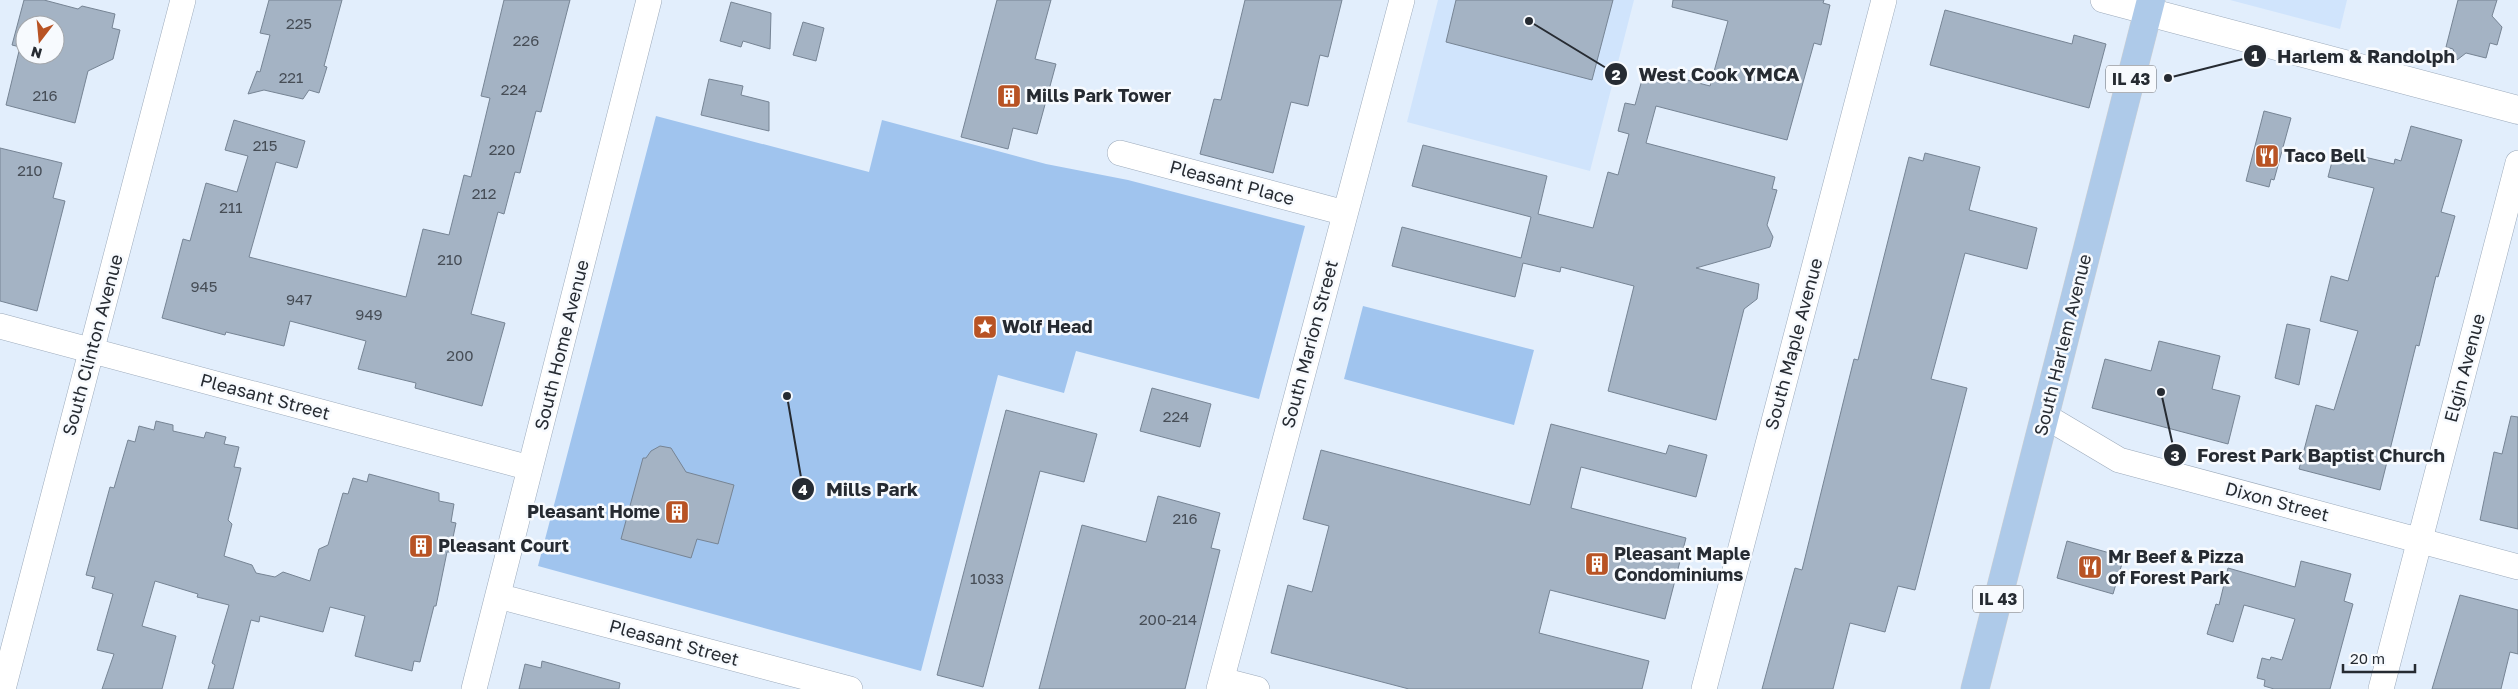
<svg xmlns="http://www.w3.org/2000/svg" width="2518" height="689" font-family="'Golos Text',sans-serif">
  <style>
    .built { fill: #d0e4fc }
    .green { fill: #a0c4ee }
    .building { fill: #a4b3c4; stroke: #768494; fill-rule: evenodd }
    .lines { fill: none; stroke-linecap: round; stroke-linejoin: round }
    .street-casing { stroke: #9caabb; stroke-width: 26 }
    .secondary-casing { stroke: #9caabb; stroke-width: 29 }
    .primary-casing { stroke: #cfd0d2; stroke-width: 29 }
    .street { stroke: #fff; stroke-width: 25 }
    .secondary { stroke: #fff; stroke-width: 28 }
    .primary { stroke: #aecae9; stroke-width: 28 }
    .labels { text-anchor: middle; stroke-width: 5; stroke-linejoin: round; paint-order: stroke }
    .number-label { font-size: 15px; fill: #464d56 }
    .shield { fill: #f7fafe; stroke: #65696f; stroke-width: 1 }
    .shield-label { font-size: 16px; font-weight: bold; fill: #262b32 }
    .poi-label { font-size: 18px; font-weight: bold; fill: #262b32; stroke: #f7fafe; text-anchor: start }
    .street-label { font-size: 18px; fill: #262b32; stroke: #f7fafe }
    .leader { fill: none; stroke: #262b32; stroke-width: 2 }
    .callout-dot { fill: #262b32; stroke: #f7fafe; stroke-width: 2 }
    .mark-label { font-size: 15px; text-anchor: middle; font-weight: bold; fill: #fff }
    .callout-label { font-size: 19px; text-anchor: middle; font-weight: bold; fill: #262b32; stroke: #f7fafe; stroke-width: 5; stroke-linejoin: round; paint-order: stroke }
  </style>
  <rect width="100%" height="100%" fill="#e2eefc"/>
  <path class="built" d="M1438 0H1634L1590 171 1407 122Z
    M2230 0H2347L2340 29Z"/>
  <path class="green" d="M656 116 869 172 882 120 1046 164 1128 180 1305 226 1259 399 1076 351 1064 393 998 375 921 671 538 566Z
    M1363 306 1534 350 1514 425 1344 379Z"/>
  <path class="building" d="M24 0H44L78 9 82 6 115 14 112 28 120 30 113 59 88 71 75 123 6 105 20 47 12 45ZM25 25H55V55H25Z
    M269 0H342L324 66 327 67 319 93 309 90 303 99 264 90 248 94 257 71 260 72 270 35 260 33Z
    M504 0H570L541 112 536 111 520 173 515 172 504 214 498 212 471 314 505 323 482 406 415 388 416 383 358 369 366 341 290 321 284 346 226 332 225 335 162 318 183 239 190 241 206 183 237 192 248 156 225 150 234 120 305 141 297 168 276 162 249 257 406 297 423 229 449 235 464 175 471 177 490 98 481 96Z
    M997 0H1051L1035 59 1056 64 1037 134 1013 128 1008 149 961 137Z
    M1245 0H1342L1328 57 1320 55 1308 106 1291 102 1273 173 1200 154 1214 99 1221 100Z
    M1456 0H1613L1592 80 1446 42Z
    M1673 0H1824L1823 3 1830 5 1821 45 1814 43 1787 140 1656 106 1646 143 1775 177 1772 189 1777 190 1767 225 1773 237 1770 247 1696 268 1759 284 1757 299 1744 309 1742 317 1716 420 1608 391 1634 286 1561 267 1560 272 1523 263 1515 297 1392 266 1402 227 1521 258 1531 217 1412 186 1423 145 1547 176 1538 214 1593 228 1608 172 1618 175 1629 134 1618 131 1625 103 1635 105 1645 69 1710 86 1728 21 1672 7Z
    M2458 0H2497L2492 16 2502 27 2497 45 2490 43 2486 58 2466 53 2457 60 2453 49 2446 47Z
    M731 2 771 13 770 49 743 41 741 47 720 41Z
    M1945 10 2072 44 2074 35 2106 44 2089 108 1930 65Z
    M803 22 824 28 816 61 793 55Z
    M709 79 743 86 741 95 769 102V131L701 115Z
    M2264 111 2291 118 2274 180 2271 179 2269 187 2246 181Z
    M2411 126 2462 140 2441 212 2455 216 2438 277 2436 276 2419 346 2416 345 2380 490 2299 469 2316 405 2334 410 2358 331 2320 321 2331 276 2348 281 2374 188 2328 177 2335 150 2394 164 2395 159 2401 161Z
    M0 148 62 163 53 198 65 201 37 311 0 301Z
    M1925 153 1980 167 1969 210 2037 228 2027 269 1965 253 1931 379 1967 388 1915 590 1898 586 1885 632 1850 623 1833 689H1762L1795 568 1802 570 1846 391 1854 359 1858 360 1909 157 1923 161Z
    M2287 324 2310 329 2299 385 2275 378Z
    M2159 341 2220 356 2212 389 2240 396 2228 444 2092 408 2105 359 2151 371Z
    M1152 388 1211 404 1200 447 1140 431Z
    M1006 410 1097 434 1084 482 1040 471 983 687 937 675Z
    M2511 416 2518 417V529L2480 520 2494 452 2502 454Z
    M156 421 173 425V431L204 438 206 432 226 437 224 444 239 447 234 467 241 468 228 520 232 524 224 556 252 565 256 573 275 577 283 572 310 581 319 549 328 545 343 493 348 494 353 478 367 482 369 474 439 493V501L454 504 451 522 456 523 450 552H447L436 606H434L420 662 414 661 412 671 355 656 365 616 330 607 323 632 260 616 259 622 251 620 233 689H208L215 665 212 663 229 605 197 597 198 594 155 581 142 626 176 636 162 689H102L114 654 97 650 113 594 92 588 95 577 86 575 110 487 114 488 128 440 135 442 139 426 154 430Z
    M1551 424 1666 454 1669 445 1707 455 1696 497 1581 467 1571 508 1686 538 1665 619 1550 590 1539 633 1649 661 1642 689H1409L1271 653 1288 585 1312 592 1329 526 1303 519 1321 450 1530 505Z
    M660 446 671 448 686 472 734 485 718 544 697 539 691 558 621 539 643 458H646L651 451Z
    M1158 496 1220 513 1211 548 1220 550 1185 689H1039L1082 525 1146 542Z
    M2067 541 2124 557 2113 594 2057 578Z
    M2301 561 2351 574 2344 601 2353 604 2330 689H2274L2264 686 2265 680 2257 678 2262 658 2270 660 2271 657 2282 660 2295 619 2244 605 2233 642 2207 634 2216 604 2219 605 2228 568 2295 587Z
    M2460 595 2518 610V654L2510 652 2501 689H2432Z
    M542 661 620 683 619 689H519L525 664 541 668Z"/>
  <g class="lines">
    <defs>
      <path id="street" d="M2103 0 2148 12
        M1120 153 1345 213
        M0 326 530 468
        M2045 416 2119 460 2518 567
        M498 596 850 689
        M1222 680 1257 689
        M3 689 183 0
        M474 689 649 0
        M1219 689 1402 0
        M1704 689 1884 0
        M2381 689 2518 163"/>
      <path id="secondary" d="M2148 12 2518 110"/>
      <path id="primary" d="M1975 689 2151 0"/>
    </defs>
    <use href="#street" class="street-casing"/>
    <use href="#secondary" class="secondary-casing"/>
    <use href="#primary" class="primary-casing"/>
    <use href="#street" class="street"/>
    <use href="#secondary" class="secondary"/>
    <use href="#primary" class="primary"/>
  </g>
  <defs>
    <symbol id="building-square" viewBox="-11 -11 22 22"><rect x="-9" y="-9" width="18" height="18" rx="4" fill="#b85324" stroke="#f7fafe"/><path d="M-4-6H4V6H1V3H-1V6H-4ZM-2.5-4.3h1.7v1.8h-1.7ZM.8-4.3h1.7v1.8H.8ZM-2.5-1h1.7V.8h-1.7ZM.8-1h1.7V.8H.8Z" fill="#fff"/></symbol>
    <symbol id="restaurant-square" viewBox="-11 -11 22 22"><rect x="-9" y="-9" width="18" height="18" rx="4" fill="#b85324" stroke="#f7fafe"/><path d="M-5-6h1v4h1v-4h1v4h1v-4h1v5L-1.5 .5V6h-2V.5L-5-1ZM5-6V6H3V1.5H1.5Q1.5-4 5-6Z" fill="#fff"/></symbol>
    <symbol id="sight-square" viewBox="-11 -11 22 22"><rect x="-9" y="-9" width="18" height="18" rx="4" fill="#b85324" stroke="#f7fafe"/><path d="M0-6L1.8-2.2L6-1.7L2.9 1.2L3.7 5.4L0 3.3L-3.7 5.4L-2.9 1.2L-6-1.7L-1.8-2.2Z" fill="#fff"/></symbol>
  </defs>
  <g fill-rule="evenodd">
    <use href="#building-square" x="995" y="82" width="28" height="28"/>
    <use href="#restaurant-square" x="2253" y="142" width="28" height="28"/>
    <use href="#sight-square" x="971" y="313" width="28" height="28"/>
    <use href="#building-square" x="663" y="498" width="28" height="28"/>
    <use href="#building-square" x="407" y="532" width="28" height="28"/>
    <use href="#building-square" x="1583" y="550" width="28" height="28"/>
    <use href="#restaurant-square" x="2076" y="553" width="28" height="28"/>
  </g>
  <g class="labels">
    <g class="number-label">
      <text x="299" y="29">225</text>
      <text x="526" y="46">226</text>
      <text x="291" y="83">221</text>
      <text x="514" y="95">224</text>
      <text x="45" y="101">216</text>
      <text x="265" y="151">215</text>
      <text x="502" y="155">220</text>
      <text x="30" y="176">210</text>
      <text x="484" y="199">212</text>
      <text x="231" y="213">211</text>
      <text x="450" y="265">210</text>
      <text x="204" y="292">945</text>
      <text x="299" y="305">947</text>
      <text x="369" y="320">949</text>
      <text x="460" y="361">200</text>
      <text x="1176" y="422">224</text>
      <text x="1185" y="524">216</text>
      <text x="987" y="584">1033</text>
      <text x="1168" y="625">200-214</text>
    </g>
    <g class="shield">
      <rect x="2106" y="65.5" width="50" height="27" rx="4"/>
      <rect x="1973" y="585.5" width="50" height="27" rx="4"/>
    </g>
    <g class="shield-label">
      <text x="2131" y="85">IL 43</text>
      <text x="1998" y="605">IL 43</text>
    </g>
    <g class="poi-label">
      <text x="1026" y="102">Mills Park Tower</text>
      <text x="2284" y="162">Taco Bell</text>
      <text x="1002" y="333">Wolf Head</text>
      <text x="660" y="518" text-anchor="end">Pleasant Home</text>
      <text x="438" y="552">Pleasant Court</text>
      <text x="1614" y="560">Pleasant Maple<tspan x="1614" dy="21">Condominiums</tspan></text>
      <text x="2108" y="563">Mr Beef &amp; Pizza<tspan x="2108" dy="21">of Forest Park</tspan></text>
    </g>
    <g class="street-label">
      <text transform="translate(1232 183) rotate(15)" y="6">Pleasant Place</text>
      <text transform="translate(1310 344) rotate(-75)" y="6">South Marion Street</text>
      <text transform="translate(1794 344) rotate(-75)" y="6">South Maple Avenue</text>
      <text transform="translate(93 345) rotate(-75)" y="6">South Clinton Avenue</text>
      <text transform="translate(562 345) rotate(-76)" y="6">South Home Avenue</text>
      <text transform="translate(2063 345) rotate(-76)" y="6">South Harlem Avenue</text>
      <text transform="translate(2465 368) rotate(-75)" y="6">Elgin Avenue</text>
      <text transform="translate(265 397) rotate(15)" y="6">Pleasant Street</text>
      <text transform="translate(2277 502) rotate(15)" y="6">Dixon Street</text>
      <text transform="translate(674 643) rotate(15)" y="6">Pleasant Street</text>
    </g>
  </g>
  <path class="leader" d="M2168 78L2255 56M1529 21L1616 74M2161 392L2175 455M787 396L803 489"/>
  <g class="callout-dot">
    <circle cx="2168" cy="78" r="5"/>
    <circle cx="1529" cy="21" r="5"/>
    <circle cx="2161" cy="392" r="5"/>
    <circle cx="787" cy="396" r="5"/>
    <circle cx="2255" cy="56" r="12"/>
    <circle cx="1616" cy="74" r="12"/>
    <circle cx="2175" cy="455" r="12"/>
    <circle cx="803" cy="489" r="12"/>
  </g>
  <g class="mark-label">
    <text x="2255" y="61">1</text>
    <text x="1616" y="80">2</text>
    <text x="2175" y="461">3</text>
    <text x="803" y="495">4</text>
  </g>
  <g class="callout-label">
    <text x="2366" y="63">Harlem &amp; Randolph</text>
    <text x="1719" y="81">West Cook YMCA</text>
    <text x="2321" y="462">Forest Park Baptist Church</text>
    <text x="872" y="496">Mills Park</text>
  </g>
  <g transform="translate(40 40) rotate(196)"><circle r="24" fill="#f7fafe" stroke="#a3a7ac"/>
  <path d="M0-4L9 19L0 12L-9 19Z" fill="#b85324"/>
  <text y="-8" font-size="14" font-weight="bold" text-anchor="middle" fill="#262b32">N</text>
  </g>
  <path d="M2343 664v8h72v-8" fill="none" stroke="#262b32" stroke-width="2.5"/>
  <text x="2350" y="664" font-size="15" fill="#262b32" stroke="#f7fafe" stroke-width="4" paint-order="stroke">20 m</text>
</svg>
